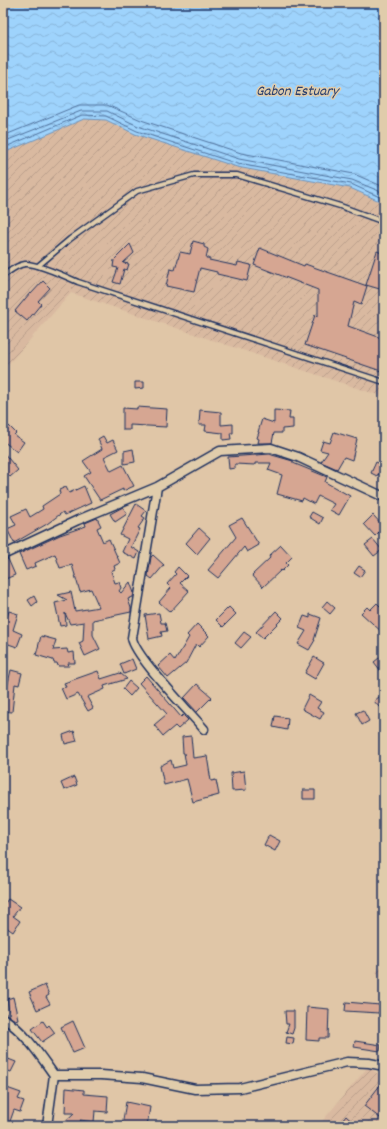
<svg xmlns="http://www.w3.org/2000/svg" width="387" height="1129" font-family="Dekko,sans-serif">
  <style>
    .industrial { fill: url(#industrial-furrows) }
    .water { fill: url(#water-waves); stroke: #6a91bd }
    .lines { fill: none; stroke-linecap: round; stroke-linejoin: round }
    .shore { stroke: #4f719d; stroke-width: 1 }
    .building { fill: #d6a692; stroke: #1b2f5e }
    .service-casing { stroke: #1b2f5e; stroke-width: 7 }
    .minor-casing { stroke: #1b2f5e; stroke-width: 11 }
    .service { stroke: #e0ccab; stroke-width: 4 }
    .minor { stroke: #e0ccab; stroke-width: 8 }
    .labels { text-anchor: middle; stroke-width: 3; stroke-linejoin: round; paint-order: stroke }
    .water-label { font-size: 15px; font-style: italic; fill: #283f6e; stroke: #e0ccab }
  </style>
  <defs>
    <pattern id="industrial-furrows" width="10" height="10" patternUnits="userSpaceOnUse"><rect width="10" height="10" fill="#d9b9a0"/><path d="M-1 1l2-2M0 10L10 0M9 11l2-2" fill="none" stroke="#ba9f8c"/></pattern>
    <pattern id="water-waves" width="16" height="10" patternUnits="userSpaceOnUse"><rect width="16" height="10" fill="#9ed3fc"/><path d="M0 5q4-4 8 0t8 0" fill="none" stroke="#88b5da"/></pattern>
  </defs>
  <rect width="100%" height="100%" fill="#e0c6a7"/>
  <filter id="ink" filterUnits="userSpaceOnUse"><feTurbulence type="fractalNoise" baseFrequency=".025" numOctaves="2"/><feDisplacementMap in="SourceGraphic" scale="8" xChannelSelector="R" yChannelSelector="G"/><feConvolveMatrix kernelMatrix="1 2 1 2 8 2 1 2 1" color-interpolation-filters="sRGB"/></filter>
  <g filter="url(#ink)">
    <path class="industrial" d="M84 119 106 120 135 134 237 167 350 188 384 203V397L71 293 3 370V153Z
      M384 963V983L376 972Z
      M368 1067 384 1078V1126H318Z"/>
    <path class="water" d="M3 3H384V203L350 188 237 167 135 134 106 120 84 119 3 153Z"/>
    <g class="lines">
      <path class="shore" d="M3 136 79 105H107L141 120 241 153 354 174 384 187
        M3 142 81 111H107L138 126 239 159 352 180 384 193
        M3 148 82 115 106 116 137 131 238 164 351 184 384 199"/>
    </g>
    <path class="building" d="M193 241 204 244V247L208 249 206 258H209V260L237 266 238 262 251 265 247 281 217 274V272L200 268 194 292 166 286 170 269 175 270 180 252 190 254Z
      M130 244 134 253 123 263 129 264 127 270 124 269 120 284 113 282 118 268 113 267 114 260Z
      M260 248 304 266 305 264 367 286 361 305 354 302 348 326 384 339V372L305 345 315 315 318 316V290L254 265Z
      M377 251 384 254V286L383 290 366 285Z
      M43 281 50 288 38 301 41 304 27 321 15 311 30 293 31 294Z
      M135 382H144V388L135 389Z
      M137 407 167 409 166 427 130 425V430H123V408L137 409Z
      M200 410 221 412V425L233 424V433H230L231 439 223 440V433L205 431 206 425H199Z
      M274 410 290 411 289 419H293V428L282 429V433H274L272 443H258L259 439 257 438 259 432H258L262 419 274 423Z
      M9 426 16 433 14 435 24 442 17 452 3 441V431Z
      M334 432 357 439 352 460 344 457 337 469 321 462 328 452 320 450 323 441 330 443Z
      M103 436 107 443 113 440 118 450 104 457 111 471 123 465 134 486 123 491V489L100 500 84 476 91 472 83 461 102 449 98 439Z
      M133 449 135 462 124 464V451Z
      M3 452 18 470 10 477 3 470Z
      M270 454 272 455 293 461V463L327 477 325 482 350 496 339 515 330 510 334 504 318 496 314 504 303 498 302 501 277 494 282 475 268 470 271 463H255V465L235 464V468L229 469 228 457Z
      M376 462 384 466V477L378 474 377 476 371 473Z
      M84 486 91 503 65 515 63 512 47 524 14 543 7 529 16 525 11 516 26 509 30 517 43 509 42 506 60 494 59 490 66 487 69 493Z
      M136 504 146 511 142 516 145 518 138 528 140 529 131 547 139 552 136 559 122 552 128 539 120 535Z
      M123 507 127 514 115 522 110 514Z
      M312 512 323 518 320 524 309 517Z
      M373 515 384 527 375 536 364 524Z
      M97 518 101 526 97 528 103 542 109 539 120 563 114 566 115 569 111 571 115 583 119 582 121 588 119 591 121 593 130 582 134 593 133 597 128 599 131 608V612L93 620V635L100 649 85 656 79 643 83 641 84 622 70 624 65 613 66 625 60 626 55 603 67 600 58 595 71 592 75 611 99 607 91 589 80 592 72 565 60 568 55 554 35 563 36 566 26 570 19 554 60 535 86 526 85 523Z
      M242 518 259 545 247 552 244 547 218 578 208 570 236 537 229 525Z
      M199 528 210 538 197 554 186 543Z
      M373 539 382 550 374 556 365 545Z
      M281 545 292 557 286 563 288 565 282 571 281 570 263 587 252 575 270 558 269 556Z
      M153 555 164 565 152 579 148 576 151 557Z
      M8 559 15 575 3 580V560Z
      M359 566 365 570 360 577 354 573Z
      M178 567 187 576 180 583 189 591 170 612 159 602 171 588 167 584 176 574 174 572Z
      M34 596 37 602 32 606 28 600Z
      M327 601 335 608 330 614 322 607Z
      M377 603 384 610 381 612 384 615V634L361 613 367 607 370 610Z
      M229 607 236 614 223 627 216 620Z
      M9 611 18 614 13 630 22 634 17 647 3 642V626L4 627Z
      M276 611 283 618 263 638 256 632Z
      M159 613 161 623H165L167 631 161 632 162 636 149 639 145 615Z
      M310 614 321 618 314 640H315L309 650 298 644 306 631 299 628 304 616 310 618Z
      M197 624 209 636 199 647 196 644 186 663 168 678 158 666 170 655 175 661 189 637 187 635Z
      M244 632 251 637 241 648 235 643Z
      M41 636 56 640 53 650 67 649 68 653 74 652 75 663H68L69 666H58L57 663H54L53 660 36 655Z
      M384 654V675L374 662Z
      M314 657 324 663 315 679 305 673Z
      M132 659 136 669 124 674 120 664Z
      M11 670 22 673 19 685 15 684 12 712 3 711V692H6Z
      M98 671 101 679 120 673 127 679 104 686 105 689 87 697 93 708 88 711 78 694 66 699 61 688 66 687 64 683Z
      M146 676 181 717 183 715 188 720 178 729 175 726 163 736 154 725 167 714 139 683Z
      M129 681 137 688 130 696 123 689Z
      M197 684 212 697 197 712 184 698Z
      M384 693V703L379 707 374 701Z
      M309 695 321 702 317 708 324 712 320 719 302 709Z
      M363 710 369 721 362 725 356 713Z
      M275 716 288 718 287 730 273 727Z
      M74 731 77 741 65 744 63 735Z
      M191 736 193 758 207 756 211 781 216 780 219 795 193 802 187 779 164 785 160 766 171 760 173 768 186 765 184 753H183L182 737Z
      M244 771 246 790 232 791 231 773Z
      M74 777 77 785 64 790 61 783Z
      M303 790H315V799H303Z
      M269 835 280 841 275 851 264 845Z
      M8 899 20 907 13 916 20 921 13 932 3 925V906Z
      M45 985 49 995 46 997 50 1004 37 1010 29 992Z
      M13 997 18 1019 15 1020 10 1017 7 999Z
      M346 1002 380 1005 379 1013 345 1011Z
      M307 1007 329 1009 328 1038H319V1041L306 1040Z
      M285 1011H294V1028L292 1034 286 1032 289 1024H286Z
      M43 1021 47 1027 49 1025 55 1033 42 1042 32 1029Z
      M73 1021 85 1048 73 1053 61 1027Z
      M287 1037 294 1038 293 1044 286 1043Z
      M355 1041 381 1045 380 1051 354 1047Z
      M3 1057 16 1062 11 1072 3 1069Z
      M384 1080V1121L364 1106Z
      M7 1088 21 1093 18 1099 24 1101 20 1112 14 1110 9 1124 3 1122V1100Z
      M66 1088 84 1090V1094L108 1096 107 1112 95 1111 94 1122 80 1120 84 1126H60L74 1113H65Z
      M126 1102 150 1107 147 1126H122Z
      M346 1116 357 1126H338Z"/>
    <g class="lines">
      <defs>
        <path id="service" d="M38 266 70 239 137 191 194 175H237L340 206 384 222
          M3 276C10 271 16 265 25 264 36 263 67 277 78 282L384 382"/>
        <path id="minor" d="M157 487 132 638C135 657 189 711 204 729
          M3 555 78 520 157 487 220 451 271 448 298 457 384 497
          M3 1018C25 1032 39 1054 54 1075H101L142 1078 195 1089 240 1088 347 1062 369 1063 384 1066
          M47 1126 54 1075"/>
      </defs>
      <use href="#service" class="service-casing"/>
      <use href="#minor" class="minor-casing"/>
      <use href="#service" class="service"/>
      <use href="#minor" class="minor"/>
    </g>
  </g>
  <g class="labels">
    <g class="water-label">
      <text x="297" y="95">Gabon Estuary</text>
    </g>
  </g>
  <rect width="387" height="1129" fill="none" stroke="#e0ccab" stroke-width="16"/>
  <rect x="8" y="8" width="371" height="1113" fill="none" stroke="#1b2f5e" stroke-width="1.5" filter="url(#ink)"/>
</svg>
